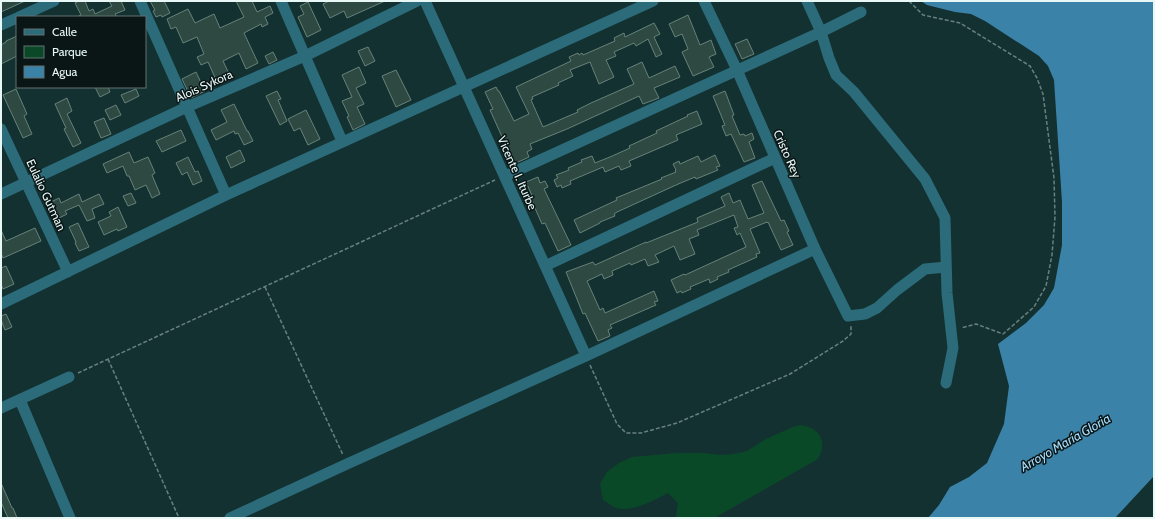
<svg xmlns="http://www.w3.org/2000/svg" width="1155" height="519" font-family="Cabin,sans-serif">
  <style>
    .green { fill: #0a4928 }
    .water { fill: #3b82a8 }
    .building { fill: #2e4941; stroke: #66827a }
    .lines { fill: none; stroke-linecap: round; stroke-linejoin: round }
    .path { stroke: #688080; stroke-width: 1.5; stroke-dasharray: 4 2; stroke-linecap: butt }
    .minor { stroke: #2b6b7a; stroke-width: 11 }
    .labels { text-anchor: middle; stroke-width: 3; stroke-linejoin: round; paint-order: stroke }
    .street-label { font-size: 12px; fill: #e7f8f7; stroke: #0a1616 }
    .water-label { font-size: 13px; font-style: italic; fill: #a5dcfd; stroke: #0a1616 }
  </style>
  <rect width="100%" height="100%" fill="#143131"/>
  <path class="green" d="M800 425C811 426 824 433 822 447 822 451 819 456 818 459L714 518H676L678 503 668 493C655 500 629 514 614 507 610 505 607 502 603 500L600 484 607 472 619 463 632 457 677 453H704L720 455 734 454 747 451 766 439 793 427Z"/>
  <path class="water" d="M921 1H1154V476L1115 518H928L939 505 950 487 969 477 987 463 1004 424 1009 386 998 344 1026 323 1044 305 1054 288 1062 245V202L1054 80 1048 66 1039 56 985 21 971 14 955 12 927 5Z"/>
  <path class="building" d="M1 1H25L1 12Z
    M79 1H85L89 11 93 9 95 14 112 6 109 1H121L125 10 115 14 117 17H77L81 15 75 3Z
    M150 1H164L170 13 162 17 161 15 156 17 153 11 155 10Z
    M236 1H252L257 12 270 6 273 13 265 17 268 24 262 27 261 24 244 33 258 63 246 69 239 53 223 61 231 78 218 84 208 62 201 65 197 57 204 54 197 37 183 43 176 27 171 29 167 19 188 9 195 23 214 14 220 28 244 17Z
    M329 1H385L347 18 344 11 330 18 323 4Z
    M308 2 321 30 307 37 298 17 304 14 300 6Z
    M688 15 700 45 711 40 716 54 709 57 714 67 693 76 682 52 688 49 682 34 675 37 669 24Z
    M654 23 660 34 654 37 662 54 656 57 648 39 636 46 634 43 614 52 616 56 606 60 614 77 599 84 590 62 570 70 573 76 558 83 559 85 532 97 533 99 531 100 543 127 578 112 577 110 591 103 634 84 627 69 642 62 649 78 675 66 680 77 654 88 659 98 643 104 639 96 567 129 530 144 532 149 527 152 529 157 516 163 503 139 490 110 493 109 485 92 496 87 498 91H499L514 121 529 114 516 87 571 61 569 57 578 53 579 55 582 53 583 55 615 41 614 38 624 33 625 37Z
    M17 36V56L1 64V45L6 42V41Z
    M747 39 754 54 742 59 735 44Z
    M368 47 375 61 365 66 358 51Z
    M273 52 277 60 269 64 265 56Z
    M359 67 366 83 356 88 364 104 357 107 365 124 353 130 347 117 349 116 342 101 352 97 342 75Z
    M396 70 411 100 396 107 382 76Z
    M196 72 205 91 191 98 182 79Z
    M95 87H108L110 92 100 97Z
    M16 89 27 114 24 116 32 134 23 138 3 95Z
    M136 89 139 96 125 103 121 95Z
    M277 91 281 99 278 100 287 121 280 125 266 96Z
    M725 91 734 115 732 116 740 135 744 134 745 136 752 133 754 139 749 142 755 158 744 162 731 134 726 136 722 126 725 125 713 96Z
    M67 98 72 111 67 114 81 143 73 147 64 129 66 128 55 104Z
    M234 104 247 131H248L253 141 244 145 238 133 235 134 234 131 216 140 211 130 227 122 221 110Z
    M116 105 121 115 110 120 105 110Z
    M306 110 320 139 308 145 300 128 294 131 288 119Z
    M697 111 702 124 676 135 678 140 629 161 631 166 621 170 619 166 605 172 603 167 570 181 571 184 562 188 561 185 557 187 554 180 558 178 556 175 569 170 568 168 582 162 581 160 592 156 595 163 610 157 630 148 629 146 657 133 656 131 688 116 687 115Z
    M104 118 111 134 101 138 94 122Z
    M181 130 186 141 162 152 156 141Z
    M240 150 245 161 231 168 226 157Z
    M129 152 134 163 148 157 155 173 152 175 160 194 152 198 146 185 135 190 129 176H127L123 166 107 173 103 164Z
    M715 155 720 166 716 167 718 170 696 179 695 177 676 185 617 212 614 214 615 216 600 222V223L580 233 574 220 617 200 616 198 662 179 661 178 676 172 675 171 676 170 673 164 679 161 680 164 698 156 701 162Z
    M188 157 195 172 198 171 202 181 193 185 187 172 182 175 176 163Z
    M538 177 540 183 545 181 548 187 544 189 571 245 558 251 545 223 542 224 531 199 533 198 526 182Z
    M762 181 781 221 784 220 789 231 787 232 793 245 781 250 768 222 767 223V222L750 229 760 253 756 254 757 257 728 270 729 272 717 277 718 279 710 283 709 279 690 287 691 289 682 293 681 291 677 293 671 280 684 274 685 275 746 247 740 233 737 235 734 228 738 227 734 215 697 230 699 235 689 239 695 254 680 260 674 246 655 255 659 262 648 266 645 259 631 265 630 263 612 271 613 275 604 279 602 274 587 281 600 310 603 308 605 313 654 291 658 301 654 302 656 305 610 325 612 328 608 330 610 336 598 341 585 313 583 314 566 272 593 262 595 265 646 242V243L698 222 697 218 725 206 721 197 729 193 733 203 740 200 748 219 764 213 752 185Z
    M131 193 136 203 128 206 123 196Z
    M79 194 82 202 99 194 104 204 92 209 95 218 87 221 79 205 65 211 67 214 57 219 49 203 59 198 61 203Z
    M118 207 127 227 118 231 117 229 104 235 98 222 111 216 109 212Z
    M78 223 89 247 79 251 75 243 76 242 69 227Z
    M35 228 41 241 3 258 1 253V230L6 241Z
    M6 266 14 284 3 289 1 284V268Z
    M6 314 12 327 5 330 1 320V316Z
    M1 483 12 508H13L17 518H8L1 502Z"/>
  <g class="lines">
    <path class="path" d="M909 1 923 15 960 23 1030 66 1037 78 1043 94 1054 178 1055 217 1052 255 1046 286 1034 307 1003 334 976 324 961 328
      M265 287 343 455
      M108 359 179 518
      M590 365 617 424 626 433H641L677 423 790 374 843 341 851 334V325
      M78 373 495 180"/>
    <path class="minor" d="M140 1 226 195
      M281 1 342 141
      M425 1 586 356
      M704 1 737 70 815 249 848 316 865 314 877 308 897 290 925 269 946 267
      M807 1 821 32 829 58 836 75 854 92 925 179 945 218 947 293 953 348 946 383
      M19 17 54 1
      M1 25 17 18
      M1 129 68 272
      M505 176 821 32 861 12
      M1 194 187 107 305 56 417 1
      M545 266 775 158
      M1 304 226 195 653 1
      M20 400 70 518
      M1 408 69 377
      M230 518 347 464 586 356 815 249"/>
  </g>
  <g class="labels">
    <g class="street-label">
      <text transform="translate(204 86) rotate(-24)" y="4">Alois Sykora</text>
      <text transform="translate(787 154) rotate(66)" y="4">Cristo Rey</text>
      <text transform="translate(517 173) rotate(66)" y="4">Vicente I. Iturbe</text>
      <text transform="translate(46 195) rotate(65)" y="4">Eulalio Gutman</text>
    </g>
    <g class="water-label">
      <text transform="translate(1065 442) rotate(-30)" y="5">Arroyo María Gloria</text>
    </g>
  </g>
  <rect width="1155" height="519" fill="none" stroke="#e7f8f7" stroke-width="4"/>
  <rect x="16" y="16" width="130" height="72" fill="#0a1616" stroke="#627070"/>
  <rect x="24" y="29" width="20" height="6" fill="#2b6b7a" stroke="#627070"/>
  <text x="52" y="36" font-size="12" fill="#e7f8f7">Calle</text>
  <rect x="24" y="46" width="20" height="12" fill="#0a4928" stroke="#627070"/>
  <text x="52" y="56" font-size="12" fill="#e7f8f7">Parque</text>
  <rect x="24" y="66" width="20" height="12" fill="#3b82a8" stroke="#627070"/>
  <text x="52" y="76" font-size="12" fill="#e7f8f7">Agua</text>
</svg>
